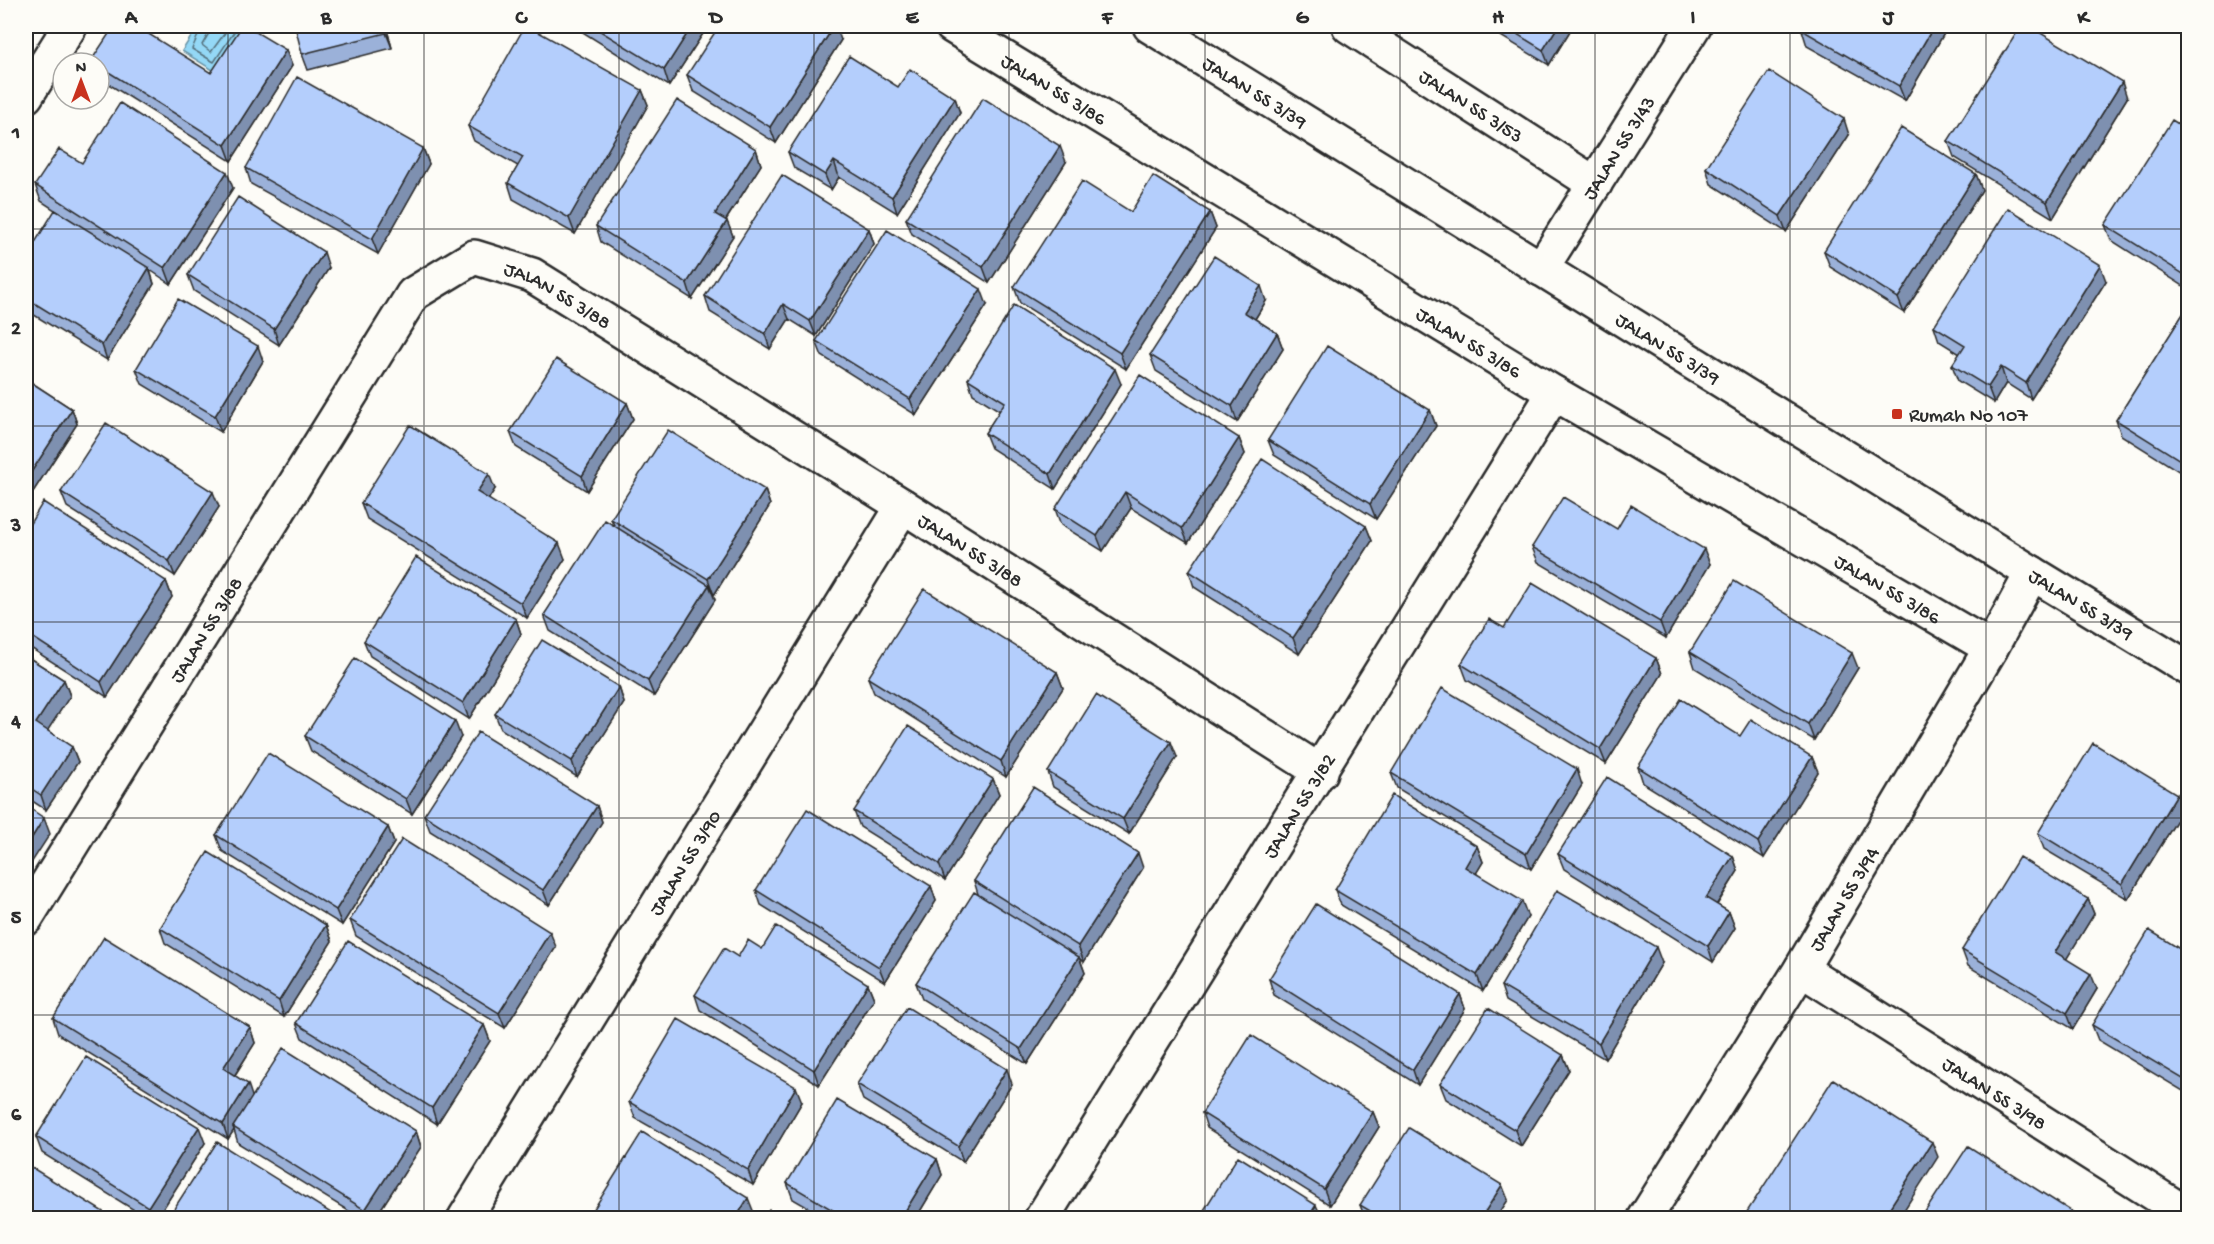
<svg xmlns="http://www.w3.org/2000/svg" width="2214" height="1244" font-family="'Gochi Hand',sans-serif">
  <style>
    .water { fill: #94d8f6; stroke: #6a93a5; stroke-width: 1.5 }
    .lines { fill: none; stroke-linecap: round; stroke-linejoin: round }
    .shore { stroke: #55707c; stroke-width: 1.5 }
    .street-casing { stroke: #2b2b2b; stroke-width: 38 }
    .secondary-casing { stroke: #2b2b2b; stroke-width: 38 }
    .street { stroke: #fdfcf7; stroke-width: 33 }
    .secondary { stroke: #fdfcf7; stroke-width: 33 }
    .wall { fill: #9bb1d9; stroke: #2b2b2b; stroke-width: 1.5 }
    .shaded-wall { fill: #7e90b0; stroke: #2b2b2b; stroke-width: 1.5 }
    .building { fill: #b4cefc; stroke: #2b2b2b; stroke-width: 1.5 }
    .grid { fill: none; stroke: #2b2b2b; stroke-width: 1.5; stroke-opacity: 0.55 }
    .poi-dot { fill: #c8321e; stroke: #fdfcf7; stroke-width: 2 }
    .labels { text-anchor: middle; stroke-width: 4.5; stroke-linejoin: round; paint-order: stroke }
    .street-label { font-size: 20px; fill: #2b2b2b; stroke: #fdfcf7 }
    .poi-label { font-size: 20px; fill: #2b2b2b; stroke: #fdfcf7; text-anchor: start }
    .neatline { fill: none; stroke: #2b2b2b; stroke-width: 2 }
    .grid-label { font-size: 20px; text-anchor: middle; font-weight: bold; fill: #2b2b2b }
  </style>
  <rect width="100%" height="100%" fill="#fdfcf7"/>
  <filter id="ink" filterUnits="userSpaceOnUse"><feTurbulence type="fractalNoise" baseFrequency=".0167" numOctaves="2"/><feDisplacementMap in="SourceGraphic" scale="12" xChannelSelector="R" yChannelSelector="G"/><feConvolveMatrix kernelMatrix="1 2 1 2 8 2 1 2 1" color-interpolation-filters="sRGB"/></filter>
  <g filter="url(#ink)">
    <path class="water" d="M198 26H245L216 72 182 51Z"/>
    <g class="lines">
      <path class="shore" d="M202 26 192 49 214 62 238 26
        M210 26 209 33 202 45 211 52 230 26"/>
      <defs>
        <g id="street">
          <path id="s1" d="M952 26 1554 393 1991 648"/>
          <path id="s2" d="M1349 26 1595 184"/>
          <path d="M26 96 70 26"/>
          <path id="s3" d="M1541 269 1694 26"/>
          <path id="s4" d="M26 918 413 294 474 257 532 275 903 506 1321 772"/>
          <path id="s5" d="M1801 969 2188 1215"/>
          <path id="s6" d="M465 1218 903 506"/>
          <path id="s7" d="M1042 1218 1554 393"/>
          <path id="s8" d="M1645 1218 1801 969 1991 648 2032 573"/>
        </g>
        <g id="secondary">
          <path id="s9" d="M1150 26 2032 573 2188 668"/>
        </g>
      </defs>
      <use href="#street" class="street-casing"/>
      <use href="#secondary" class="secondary-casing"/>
      <use href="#street" class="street"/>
      <use href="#secondary" class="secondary"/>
    </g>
    <path class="wall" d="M386 26 392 48 308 70 302 54Z
      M465 26H495L480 32Z
      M573 26H708L669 86Z
      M1484 26H1573L1549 65Z
      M1802 30H1946L1905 101 1807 46Z
      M841 40 776 143 693 91 687 75Z
      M286 50 292 66 231 161 99 78V63H92L91 61 211 73Z
      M898 87 955 98 960 113 897 213 839 177 831 190 794 168 788 152Z
      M642 90 648 105 575 234 513 199 508 183 518 166 474 141 468 126Z
      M2127 98 2053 218 1954 157 1948 141Z
      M2188 130V289L2111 240 2105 225Z
      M1849 135 1786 232 1711 184 1706 168Z
      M423 148 429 164 378 254 251 184 246 168Z
      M756 149 761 165 726 220 733 236 692 299 601 242 596 226Z
      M1066 162 989 283 912 234 906 219Z
      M82 163 233 188 171 284 150 270 154 284 107 360 26 310V257L72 221 41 201 35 185Z
      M1976 174 1982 190 1904 313 1830 267 1824 251Z
      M1131 212H1210L1216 228 1126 369 1020 303 1014 287Z
      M869 229 874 244 816 336 789 319 770 349 710 312 705 296Z
      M329 268 279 345 194 291 188 275Z
      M2106 281 2031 399 2006 383 1994 403 1958 381 1952 365 1960 354 1939 341 1934 326Z
      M1266 301 1255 319 1277 333 1283 349 1237 422 1156 371 1150 355Z
      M987 305 916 415 822 356 816 341Z
      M2188 306V477L2121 435 2116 420Z
      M263 361 221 432 142 384 136 369Z
      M26 379 72 409 77 424 29 498 26 495Z
      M968 379 1121 384 1055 489 991 448 985 433 1000 411 973 394Z
      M627 403 633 419 587 491 516 447 510 432Z
      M1430 410 1436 426 1376 519 1274 455 1268 440Z
      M1239 438 1245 454 1188 543 1131 508 1103 551 1061 525 1055 509Z
      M495 489 488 499 565 559 527 618 367 519 361 503Z
      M765 490 770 505 714 595 713 594 715 600 654 696 550 631 544 615 614 525 611 519Z
      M61 492 219 507 175 576 67 507Z
      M1366 526 1372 541 1299 654 1194 587 1189 571Z
      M1617 529 1710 564 1666 638 1538 562 1532 547Z
      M26 530 166 581 172 597 107 697 26 645Z
      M516 619 521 634 469 719 370 656 364 641Z
      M1504 628 1656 658 1662 674 1606 764 1467 680 1461 664Z
      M1690 652 1858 668 1814 740 1695 668Z
      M26 656 64 680 70 696 47 730 72 747 78 762 46 810 26 797Z
      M1057 672 1063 688 1006 777 874 693 868 678Z
      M619 687 624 703 577 777 501 729 495 714Z
      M305 736 461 737 412 814 311 751Z
      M1740 736 1812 757 1818 772 1764 858 1643 783 1638 767Z
      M1177 757 1129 834 1053 787 1048 772Z
      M1391 773 1582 785 1531 869 1397 788Z
      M993 779 999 794 945 880 860 827 854 811Z
      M2177 794 2183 810 2128 899 2044 849 2038 833Z
      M597 806 602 822 549 905 430 831 424 815Z
      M388 827 394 843 342 925 222 851 216 835Z
      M1477 846 1483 862 1476 873 1528 917 1483 991 1341 905 1335 890Z
      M1558 854 1733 856 1738 871 1717 905 1729 912 1735 928 1713 962 1564 869Z
      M1143 868 1084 962 1080 959 1085 973 1027 1064 922 999 916 983 978 894 974 881Z
      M931 886 936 901 885 982 761 905 756 890Z
      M2088 899 2094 914 2066 959 2097 989 2073 1029 1968 966 1962 950Z
      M2188 899V923L2183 908Z
      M350 920 556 947 505 1028 356 936Z
      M326 925 332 941 284 1017 165 943 160 928Z
      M762 949 868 984 874 999 819 1085 700 1010 695 995 738 957Z
      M2188 954V1094L2098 1040 2092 1025Z
      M1662 963 1605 1059 1506 1001 1501 986Z
      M1269 979 1460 994 1465 1009 1418 1085 1274 995Z
      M53 1018 250 1027 255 1043 235 1075 252 1096 416 1131 421 1147 375 1218H360L238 1143 234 1130 228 1139 58 1034Z
      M296 1023 484 1025 490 1041 437 1124 302 1038Z
      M1563 1055 1569 1070 1521 1146 1446 1099 1440 1084Z
      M857 1084H1012L963 1162 863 1100Z
      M629 1102H802L753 1185 635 1118Z
      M1373 1112 1379 1127 1330 1205 1207 1128 1202 1113Z
      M36 1137 205 1143 157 1218H147L42 1153Z
      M937 1159 942 1175 916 1218H826L793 1199 787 1183Z
      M1502 1185 1508 1200 1496 1218H1365L1360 1205Z
      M592 1212 754 1213 751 1218H594Z"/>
    <path class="shaded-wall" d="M384 26H386L392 48 386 33Z
      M692 26H708L669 86 664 70Z
      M834 26H836L841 40 776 143 770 127Z
      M1558 26H1573L1549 65 1543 50Z
      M1934 26H1944L1946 30 1905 101 1899 86Z
      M286 50 292 66 231 161 225 145Z
      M2122 82 2127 98 2053 218 2047 202Z
      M642 90 648 105 575 234 569 218Z
      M955 98 960 113 897 213 892 197Z
      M1844 119 1849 135 1786 232 1780 216Z
      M1060 146 1066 162 989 283 983 267Z
      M423 148 429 164 378 254 372 239Z
      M756 149 761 165 720 229 715 214Z
      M834 161 839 177 831 190 825 175Z
      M227 172 233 188 171 284 165 268Z
      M1976 174 1982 190 1904 313 1898 298Z
      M1210 212 1216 228 1126 369 1120 353Z
      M727 221 733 236 692 299 687 283Z
      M869 229 874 244 816 336 810 321Z
      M324 252 329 268 279 345 274 329Z
      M2100 265 2106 281 2031 399 2026 383Z
      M149 268 154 284 107 360 102 345Z
      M1261 286 1266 301 1250 327 1244 312Z
      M981 289 987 305 916 415 910 399Z
      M783 304 789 319 770 349 765 334Z
      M1277 333 1283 349 1237 422 1232 406Z
      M258 346 263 361 221 432 215 416Z
      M2001 367 2006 383 1994 403 1988 387Z
      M1115 369 1121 384 1055 489 1050 474Z
      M627 403 633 419 587 491 582 476Z
      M72 409 77 424 29 498 26 487V480Z
      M1430 410 1436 426 1376 519 1370 504Z
      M1239 438 1245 454 1188 543 1182 528Z
      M489 474 495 489 483 508 477 492Z
      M765 490 770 505 714 595 708 579Z
      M213 492 219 507 175 576 169 561Z
      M1125 492 1131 508 1103 551 1097 536Z
      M1366 526 1372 541 1299 654 1293 638Z
      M559 543 565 559 527 618 521 603Z
      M1704 549 1710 564 1666 638 1660 622Z
      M166 581 172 597 107 697 101 682Z
      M709 585 715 600 654 696 648 681Z
      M516 619 521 634 469 719 463 703Z
      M1852 653 1858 668 1814 740 1808 724Z
      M1656 658 1662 674 1606 764 1600 749Z
      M1057 672 1063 688 1006 777 1001 761Z
      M64 680 70 696 42 739 36 723Z
      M619 687 624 703 577 777 572 761Z
      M455 721 461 737 412 814 406 799Z
      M1171 742 1177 757 1129 834 1123 819Z
      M72 747 78 762 46 810 41 795Z
      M1812 757 1818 772 1764 858 1758 842Z
      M1577 769 1582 785 1531 869 1526 854Z
      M993 779 999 794 945 880 939 864Z
      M2177 794 2183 810 2128 899 2122 884Z
      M597 806 602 822 549 905 543 890Z
      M44 818 50 834 26 871V847Z
      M388 827 394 843 342 925 336 910Z
      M1477 846 1483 862 1471 882 1465 867Z
      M1138 853 1143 868 1084 962 1078 946Z
      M1733 856 1738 871 1711 913 1706 898Z
      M931 886 936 901 885 982 879 967Z
      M2088 899 2094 914 2061 968 2055 952Z
      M1522 901 1528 917 1483 991 1477 975Z
      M1729 912 1735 928 1713 962 1708 946Z
      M326 925 332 941 284 1017 279 1001Z
      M550 932 556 947 505 1028 499 1013Z
      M1656 947 1662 963 1605 1059 1599 1043Z
      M1079 957 1085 973 1027 1064 1021 1049Z
      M2091 974 2097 989 2073 1029 2067 1013Z
      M868 984 874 999 819 1085 814 1070Z
      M1460 994 1465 1009 1418 1085 1413 1070Z
      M484 1025 490 1041 437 1124 432 1108Z
      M250 1027 255 1043 229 1084 223 1068Z
      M1563 1055 1569 1070 1521 1146 1515 1130Z
      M1007 1069 1012 1084 963 1162 958 1146Z
      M248 1084 253 1099 233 1127 234 1130 228 1139 223 1124Z
      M796 1087 802 1102 753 1185 748 1170Z
      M1373 1112 1379 1127 1330 1205 1324 1189Z
      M199 1127 205 1143 157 1218H152L148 1207Z
      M416 1131 421 1147 375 1218H368L365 1210Z
      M1932 1142 1938 1157 1899 1218H1883Z
      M937 1159 942 1175 916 1218H901Z
      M1502 1185 1508 1200 1496 1218H1481Z
      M748 1198 754 1213 751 1218H736Z
      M1316 1205 1322 1218H1308Z"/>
    <path class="building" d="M114 26H136L211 73 242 26H246L286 50 225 145 99 66V63H94L91 61Z
      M295 26H384L386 33 302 54Z
      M525 26H528L642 90 569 218 508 183 523 157 468 126Z
      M592 26H692L664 70Z
      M719 26H834L770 127 687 75Z
      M1504 26H1558L1543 50Z
      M1805 26H1934L1899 86 1802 30Z
      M2021 26H2029L2122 82 2047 202 1948 141Z
      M849 56 898 87 910 69 955 98 892 197 834 161 825 175 788 152Z
      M1769 71 1844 119 1780 216 1706 168Z
      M297 77 423 148 372 239 246 168Z
      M983 98 1060 146 983 267 906 219Z
      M677 100 756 149 715 214 727 221 687 283 596 226Z
      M120 103 227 172 165 268 35 185 59 149 82 163Z
      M2172 120 2188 130V277L2105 225Z
      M1901 128 1976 174 1898 298 1824 251Z
      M782 175 869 229 810 321 783 304 765 334 705 296Z
      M1153 176 1210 212 1120 353 1014 287 1082 181 1131 212Z
      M238 197 324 252 274 329 188 275Z
      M2008 208 2100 265 2026 383 2001 367 1988 387 1952 365 1965 345 1934 326Z
      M55 210 149 268 102 345 26 298V257Z
      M887 230 981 289 910 399 816 341Z
      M1214 256 1261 286 1244 312 1277 333 1232 406 1150 355Z
      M178 299 258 346 215 416 136 369Z
      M1014 305 1115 369 1050 474 985 433 1005 402 968 379Z
      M2188 306V465L2116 420Z
      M1327 346 1430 410 1370 504 1268 440Z
      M556 359 627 403 582 476 510 432Z
      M1140 375 1239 438 1182 528 1125 492 1097 536 1055 509Z
      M26 379 72 409 26 480Z
      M106 423 213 492 169 561 61 492Z
      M410 425 489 474 477 492 559 543 521 603 361 503Z
      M668 430 765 490 708 579 611 519Z
      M1262 459 1366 526 1293 638 1189 571Z
      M1563 497 1617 529 1631 505 1704 549 1660 622 1532 547Z
      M43 502 166 581 101 682 26 633V530Z
      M605 520 709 585 648 681 544 615Z
      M416 557 516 619 463 703 364 641Z
      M1734 581 1852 653 1808 724 1690 652Z
      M1532 583 1656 658 1600 749 1461 664 1489 619 1504 628Z
      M924 589 1057 672 1001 761 868 678Z
      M542 640 619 687 572 761 495 714Z
      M26 656 64 680 36 723 72 747 41 795 26 785Z
      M355 658 455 721 406 799 305 736Z
      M1442 688 1577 769 1526 854 1391 773Z
      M1096 695 1171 742 1123 819 1048 772Z
      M1681 699 1740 736 1751 719 1812 757 1758 842 1638 767Z
      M908 726 993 779 939 864 854 811Z
      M478 732 597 806 543 890 424 815Z
      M2093 743 2177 794 2122 884 2038 833Z
      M268 753 388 827 336 910 216 835Z
      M1607 777 1733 856 1706 898 1729 912 1708 946 1558 854Z
      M1033 787 1138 853 1078 946 974 881Z
      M1392 795 1477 846 1465 867 1522 901 1477 975 1335 890Z
      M26 806 44 818 26 847Z
      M807 809 931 886 879 967 756 890Z
      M402 839 550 932 499 1013 350 920Z
      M208 852 326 925 279 1001 160 928Z
      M2019 857 2088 899 2055 952 2091 974 2067 1013 1962 950Z
      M1557 890 1656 947 1599 1043 1501 986Z
      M974 892 1079 957 1021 1049 916 983Z
      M2188 899V911L2183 908Z
      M1316 904 1460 994 1413 1070 1269 979Z
      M776 926 868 984 814 1070 695 995 724 948 738 957 748 940 762 949Z
      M2149 930 2188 954V1082L2092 1025Z
      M104 937 250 1027 223 1068 248 1084 223 1124 53 1018Z
      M348 941 484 1025 432 1108 296 1023Z
      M907 1007 1007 1069 958 1146 857 1084Z
      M1488 1008 1563 1055 1515 1130 1440 1084Z
      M678 1019 796 1087 748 1170 629 1102Z
      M1251 1035 1373 1112 1324 1189 1202 1113Z
      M283 1048 416 1131 365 1210 233 1127Z
      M86 1057 199 1127 148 1207 36 1137Z
      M1833 1079 1932 1142 1883 1218H1743Z
      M837 1100 937 1159 901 1218H846L787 1183Z
      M1409 1128 1502 1185 1481 1218H1382L1360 1205Z
      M642 1132 748 1198 736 1218H602L592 1212Z
      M217 1142 339 1218H168Z
      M1968 1146 2082 1218H1921Z
      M1238 1156 1316 1205 1308 1218H1199Z
      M26 1164 113 1218H26Z
      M769 1210 782 1218H763Z"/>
  </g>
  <path class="grid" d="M228 26V1218M424 26V1218M619 26V1218M814 26V1218M1009 26V1218M1205 26V1218M1400 26V1218M1595 26V1218M1790 26V1218M1986 26V1218M26 229H2188M26 426H2188M26 622H2188M26 818H2188M26 1015H2188"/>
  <rect class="poi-dot" x="1891" y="408" width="12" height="12" rx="3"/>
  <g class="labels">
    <g class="street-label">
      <text dy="7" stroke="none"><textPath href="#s1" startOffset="120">JALAN SS 3/86</textPath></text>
      <text dy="7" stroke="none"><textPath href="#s9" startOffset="124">JALAN SS 3/39</textPath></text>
      <text dy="7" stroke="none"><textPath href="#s2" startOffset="146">JALAN SS 3/53</textPath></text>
      <text dy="7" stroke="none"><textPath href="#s3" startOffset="144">JALAN SS 3/43</textPath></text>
      <text dy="7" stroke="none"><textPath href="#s4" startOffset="898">JALAN SS 3/88</textPath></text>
      <text dy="7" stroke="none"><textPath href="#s1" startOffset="606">JALAN SS 3/86</textPath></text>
      <text dy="7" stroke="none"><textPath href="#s9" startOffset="610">JALAN SS 3/39</textPath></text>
      <text dy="7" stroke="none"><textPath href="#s4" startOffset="1384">JALAN SS 3/88</textPath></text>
      <text dy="7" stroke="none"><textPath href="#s1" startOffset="1092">JALAN SS 3/86</textPath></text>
      <text dy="7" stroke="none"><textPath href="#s9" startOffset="1096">JALAN SS 3/39</textPath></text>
      <text dy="7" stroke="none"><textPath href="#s4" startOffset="340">JALAN SS 3/88</textPath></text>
      <text dy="7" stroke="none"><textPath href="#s7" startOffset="486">JALAN SS 3/82</textPath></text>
      <text dy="7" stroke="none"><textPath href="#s6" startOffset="418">JALAN SS 3/90</textPath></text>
      <text dy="7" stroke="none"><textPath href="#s8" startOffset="376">JALAN SS 3/94</textPath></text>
      <text dy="7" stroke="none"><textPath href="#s5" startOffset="230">JALAN SS 3/98</textPath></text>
    </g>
    <g class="poi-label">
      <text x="1909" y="421">Rumah No 107</text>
    </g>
  </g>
  <rect width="2214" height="1244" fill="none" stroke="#fdfcf7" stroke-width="66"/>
  <g transform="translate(81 81)"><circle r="28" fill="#fdfcf7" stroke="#a9a8a5" stroke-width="1.5"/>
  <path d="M0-4.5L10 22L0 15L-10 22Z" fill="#c8321e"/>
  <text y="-9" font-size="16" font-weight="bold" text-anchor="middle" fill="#2b2b2b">N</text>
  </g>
  <rect x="33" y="33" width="2148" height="1178" class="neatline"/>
  <g class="grid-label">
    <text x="131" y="23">A</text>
    <text x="326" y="23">B</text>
    <text x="521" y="23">C</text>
    <text x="716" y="23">D</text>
    <text x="912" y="23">E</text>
    <text x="1107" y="23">F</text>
    <text x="1302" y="23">G</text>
    <text x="1498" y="23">H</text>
    <text x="1693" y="23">I</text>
    <text x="1888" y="23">J</text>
    <text x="2083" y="23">K</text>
    <text x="16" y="138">1</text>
    <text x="16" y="334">2</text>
    <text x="16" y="531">3</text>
    <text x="16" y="727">4</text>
    <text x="16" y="923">5</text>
    <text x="16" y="1120">6</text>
  </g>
</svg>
